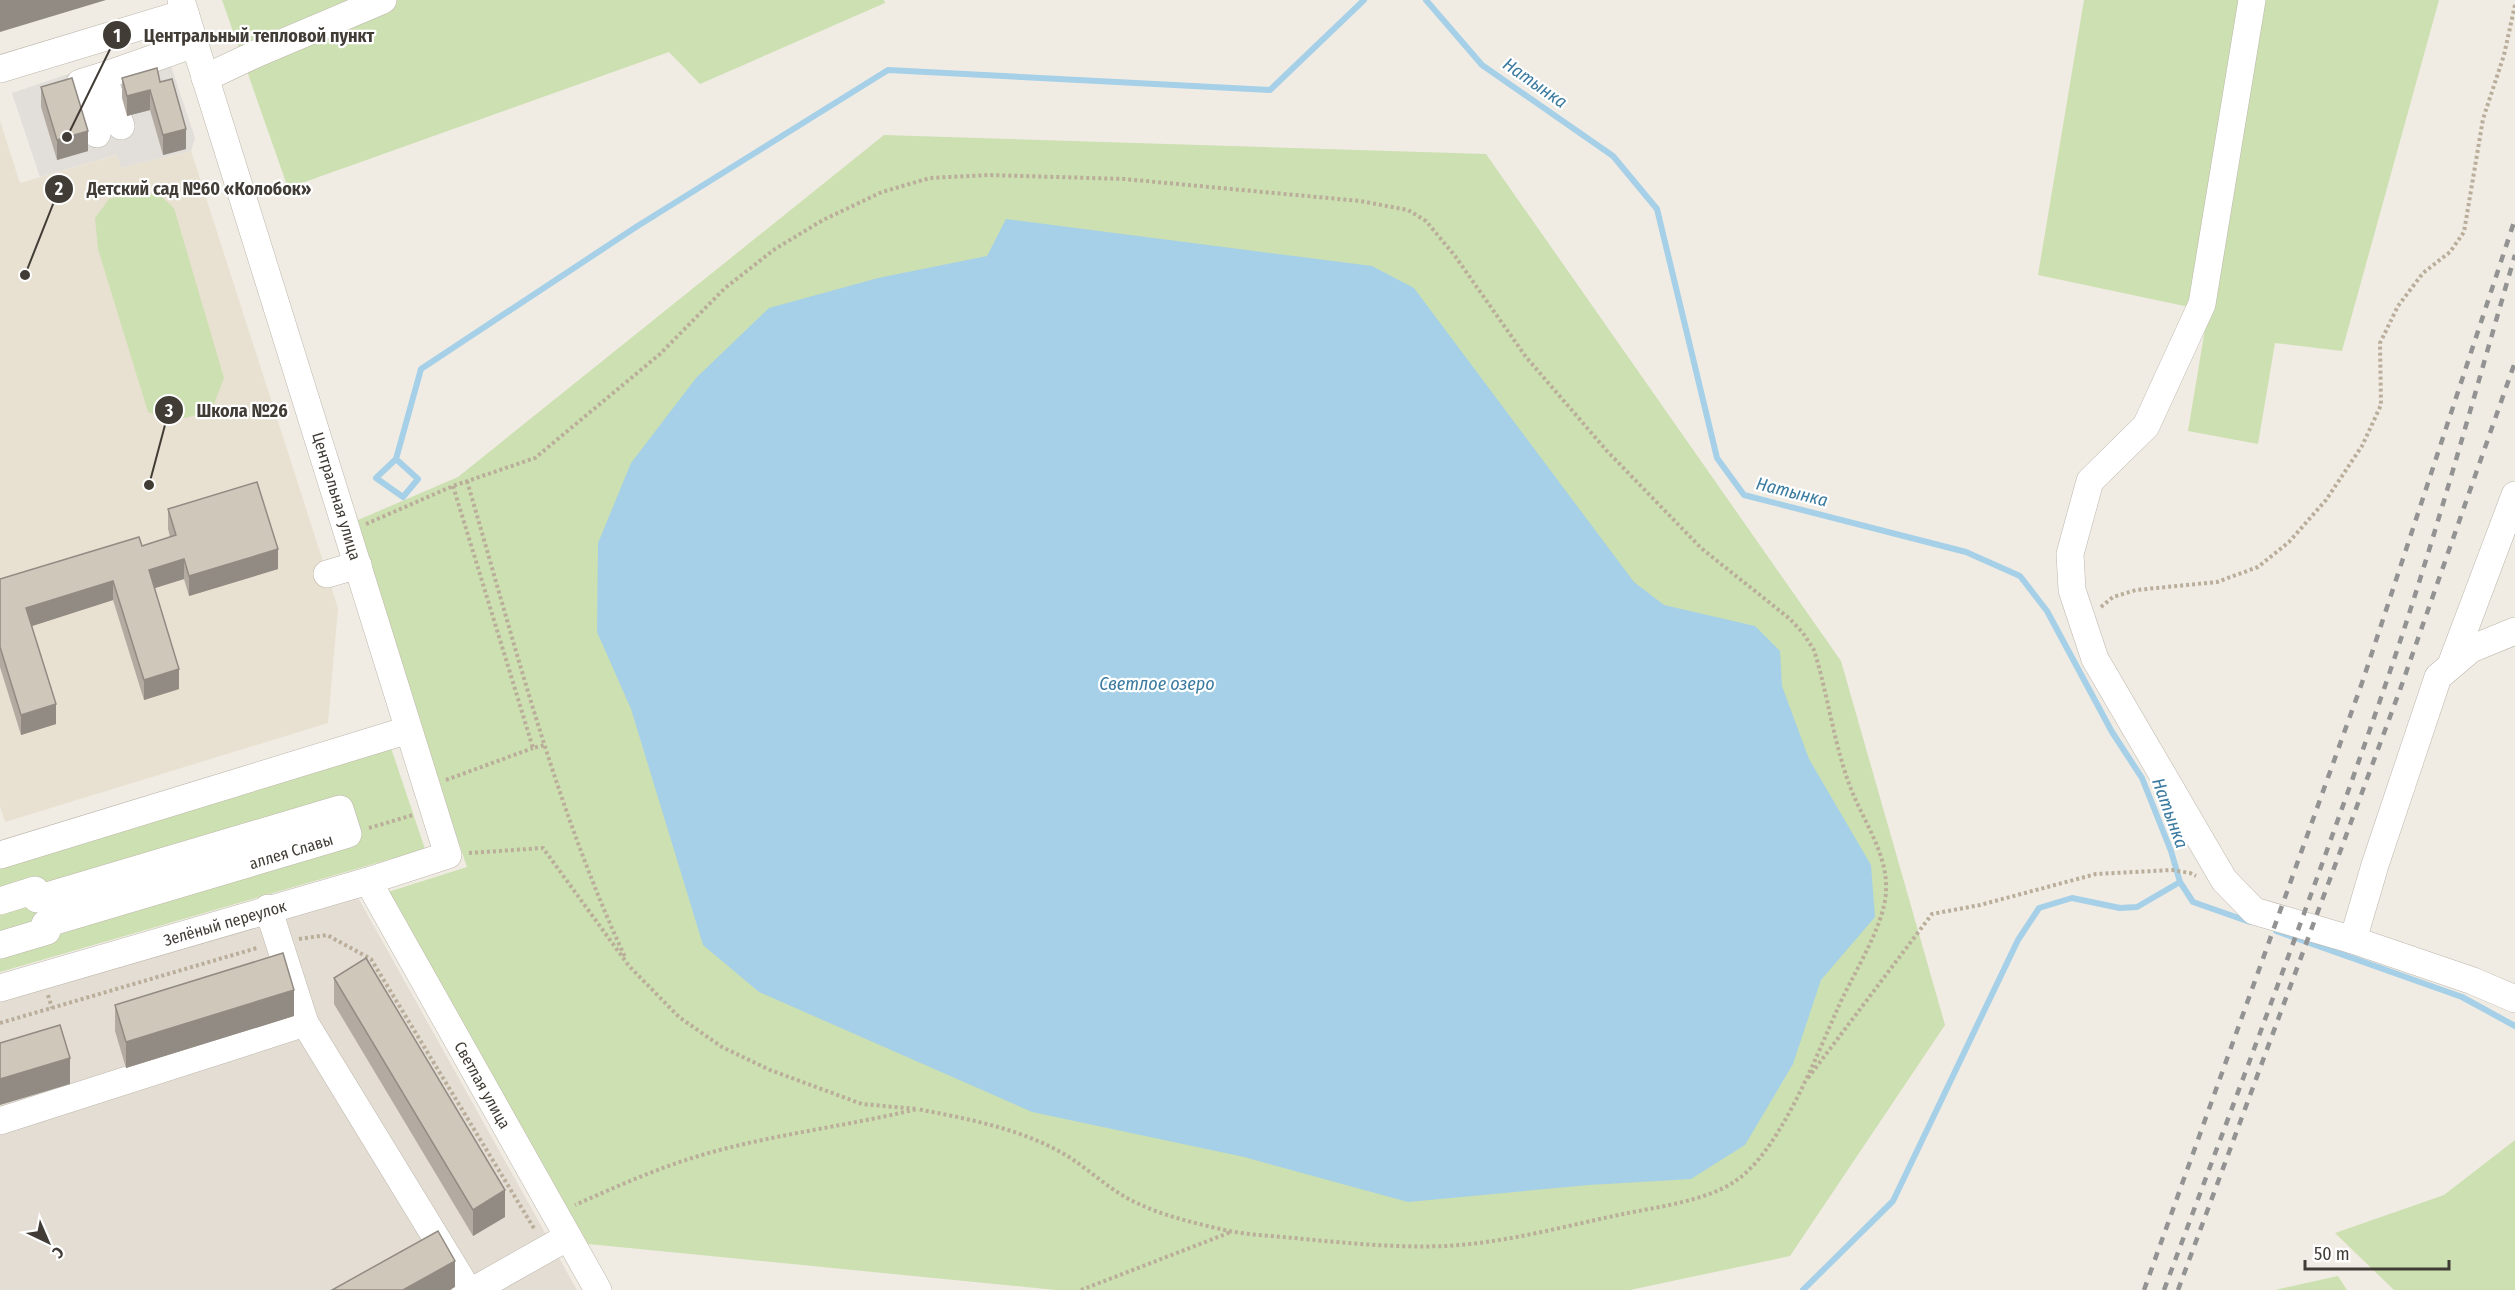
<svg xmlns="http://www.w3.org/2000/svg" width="2515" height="1290" font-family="'Fira Sans Condensed',sans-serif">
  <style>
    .residential { fill: #e3ddd3 }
    .industrial { fill: #e2ded9 }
    .education { fill: #e8e0d0 }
    .green { fill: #cde0b1 }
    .water { fill: #a6d0e7 }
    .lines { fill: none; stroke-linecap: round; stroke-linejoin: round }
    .stream { stroke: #a6d0e7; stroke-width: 6 }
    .minor-casing { stroke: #bdb6ab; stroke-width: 28 }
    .path { stroke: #baae9b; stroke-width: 4; stroke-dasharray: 3 3; stroke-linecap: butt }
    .minor { stroke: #fff; stroke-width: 27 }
    .rail { stroke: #939393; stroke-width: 4.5; stroke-dasharray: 8 8; stroke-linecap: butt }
    .wall { fill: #b3aba1 }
    .shaded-wall { fill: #928b83 }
    .building { fill: #d0c7bb; stroke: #928b83; stroke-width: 1.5 }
    .labels { text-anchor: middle; stroke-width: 4.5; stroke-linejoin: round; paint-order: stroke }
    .street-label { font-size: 16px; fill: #413c35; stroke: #fff }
    .water-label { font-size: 18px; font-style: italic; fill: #3b7ba0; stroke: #fff }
    .leader { fill: none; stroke: #413c35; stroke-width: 2 }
    .callout-dot { fill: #413c35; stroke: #fff; stroke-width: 2 }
    .mark-label { font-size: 18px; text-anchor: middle; font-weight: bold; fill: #fff }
    .callout-label { font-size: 18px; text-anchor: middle; font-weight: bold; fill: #413c35; stroke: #fff; stroke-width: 4.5; stroke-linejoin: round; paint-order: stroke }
  </style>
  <rect width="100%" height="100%" fill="#f0ece4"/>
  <path class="residential" d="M356 894 577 1290H0V1002Z"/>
  <path class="industrial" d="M163 42 195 138 191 151 121 168 116 155 40 177 12 93Z"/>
  <path class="education" d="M0 121 20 183 117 155 121 168 191 151 338 608 328 723 5 822 0 806Z"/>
  <path class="green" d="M222 0H884L885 3 700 84 669 52 288 188Z
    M2084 0H2439L2342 351 2275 343 2258 444 2188 431 2208 311 2038 275Z
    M884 135 1486 154 1841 661 1945 1025 1790 1256 1630 1290H1056L588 1244 388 892 467 867 351 523 458 477Z
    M137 192 161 196 174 208 224 378 213 407C188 419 176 424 148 412L98 249 95 218 109 199Z
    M390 745 425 849 0 972V866Z
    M2515 1140V1290H2394L2335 1233 2444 1195Z
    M2338 1276 2347 1290H2275Z"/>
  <path class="water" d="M1006 219 1372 266 1414 288 1634 582 1664 605 1755 626 1780 651 1782 686 1809 759 1871 865 1875 917 1821 980 1793 1064 1745 1145 1691 1179 1589 1185 1408 1202 1244 1157 1032 1112 759 992 703 945 631 709 597 632 598 543 631 463 696 378 769 308 878 278 987 256Z"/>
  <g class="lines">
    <path class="stream" d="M1426 0 1482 65 1613 156 1657 209 1717 458 1744 495 1966 552 2020 576 2047 611 2112 732 2142 778 2171 851 2180 882 2193 902 2250 922
      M396 459 418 479 403 497 376 478 396 459 421 369 636 227 888 70 1270 90 1364 0
      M2276 931 2462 997 2515 1026
      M1803 1290 1893 1201 2018 940 2039 908 2072 898 2120 908 2137 907 2180 882"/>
    <defs>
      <g id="minor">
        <path d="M2252 0 2202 304 2146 426 2090 481 2070 554 2072 590 2095 659 2224 880 2254 911 2353 940 2473 981 2515 999"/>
        <path d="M0 69 185 13"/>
        <path d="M205 78 258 53 383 0"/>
        <path d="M121 126 103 76 194 44"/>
        <path d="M97 134 80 83 103 76"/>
        <path d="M327 574 358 565"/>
        <path d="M2451 665 2515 495"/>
        <path d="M0 855 408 730"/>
        <path id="s1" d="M368 881 598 1290"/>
        <path d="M0 901 35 890 37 899 340 809 348 834 45 924 47 931 0 945"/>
        <path d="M268 908 305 1023 468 1290"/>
        <path d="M2353 940 2375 865 2438 677 2471 649 2515 631"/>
        <path id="s2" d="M0 988 368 881 448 855 181 0"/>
        <path d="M0 1121 305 1023"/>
        <path d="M474 1290 568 1237"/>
      </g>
    </defs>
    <use href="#minor" class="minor-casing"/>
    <path class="path" d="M467 481C514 641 555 806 625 957
      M453 486 533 748 545 745
      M366 524 453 486 535 458 660 354 725 288 775 249 823 220 882 192 930 178 989 175 1124 179 1360 201 1408 210 1426 221 1455 256 1526 357 1607 451 1701 548 1790 619 1803 633 1814 650C1828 695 1834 745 1851 789 1864 822 1888 855 1886 891 1885 926 1851 977 1837 1010 1815 1059 1779 1153 1734 1182 1705 1201 1657 1207 1623 1214 1565 1226 1505 1243 1445 1246 1395 1248 1344 1243 1294 1238 1273 1236 1250 1235 1229 1231 1194 1223 1158 1215 1127 1198 1102 1184 1081 1162 1055 1149 1012 1127 964 1118 917 1109
      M2101 607 2113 597 2136 590 2217 582 2258 567 2289 542 2326 500 2362 446 2381 405 2380 343 2398 306 2423 273 2450 252 2464 232 2483 119 2504 55 2515 5
      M446 780 533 748
      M369 828 413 815
      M469 853 543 848 629 966 679 1017 722 1047 770 1070 862 1104 917 1109C852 1125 784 1133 720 1150 669 1163 622 1184 575 1205
      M299 939 327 935 371 959 535 1230
      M48 995 52 1008
      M0 1023 257 948
      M1808 1078 1932 914 1980 905 2096 874 2172 870 2190 873 2196 876
      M1081 1290 1231 1232"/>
    <use href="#minor" class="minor"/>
    <path class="rail" d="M2144 1290 2363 680 2515 219
      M2164 1290C2239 1089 2315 889 2385 686 2434 544 2473 399 2515 255
      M2178 1290 2401 687 2515 362"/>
  </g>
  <path class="wall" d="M122 78 160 82 186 149 163 155 150 110 127 116 122 98Z
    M41 87 88 151 57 160 41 107Z
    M168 509 278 569 189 596 184 579 154 588 179 689 144 700 113 600 32 626 56 724 21 735 0 667V579L142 546 170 537 168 529Z
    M334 978 505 1217 473 1236 334 1004Z
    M115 1005 294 1016 126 1068 115 1031Z"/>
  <path class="shaded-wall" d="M0 0H106L0 32Z
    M150 90V110L127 116V96Z
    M186 129V149L163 155V135Z
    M88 131V151L57 160V140Z
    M278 549V569L189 596V576Z
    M184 559V579L149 590V570Z
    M113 581V600L26 628V608Z
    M179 669V689L144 700V680Z
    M56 704V724L21 735V715Z
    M294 990V1016L126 1068V1042Z
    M70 1058V1084L0 1105V1079Z
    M505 1190V1217L473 1236V1210Z
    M455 1261V1287L450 1290H403Z"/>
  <path class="building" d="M157 68 160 82 172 79 186 129 163 135 150 90 127 96 122 78Z
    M72 78 88 131 57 140 41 87Z
    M257 482 278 549 189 576 184 559 149 570 179 669 144 680 113 581 26 608 56 704 21 715 0 647V579L139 537 142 546 176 535 168 509Z
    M283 953 294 990 126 1042 115 1005Z
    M366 958 505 1190 473 1210 334 978Z
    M60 1025 70 1058 0 1079V1043Z
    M438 1231 455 1261 403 1290H332Z"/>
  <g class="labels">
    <g class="street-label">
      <text transform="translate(337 496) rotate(73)" y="6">Центральная улица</text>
      <text transform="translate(291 851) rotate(-17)" y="6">аллея Славы</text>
      <text dy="6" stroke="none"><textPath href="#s2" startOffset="234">Зелёный переулок</textPath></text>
      <text dy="6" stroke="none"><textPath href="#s1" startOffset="234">Светлая улица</textPath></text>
    </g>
    <g class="water-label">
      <text transform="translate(1535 83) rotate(35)" y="6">Натынка</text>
      <text transform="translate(1792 492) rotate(14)" y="6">Натынка</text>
      <text x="1157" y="690">Светлое озеро</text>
      <text transform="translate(2170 813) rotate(70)" y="6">Натынка</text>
    </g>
  </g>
  <path class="leader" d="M67 137L117 35M25 275L59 189M149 485L169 410"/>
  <g class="callout-dot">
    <circle cx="67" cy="137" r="6"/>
    <circle cx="25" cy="275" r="6"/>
    <circle cx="149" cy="485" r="6"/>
    <circle cx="117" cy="35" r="15"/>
    <circle cx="59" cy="189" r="15"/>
    <circle cx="169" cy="410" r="15"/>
  </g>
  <g class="mark-label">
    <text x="117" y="42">1</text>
    <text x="59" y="195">2</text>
    <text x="169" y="417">3</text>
  </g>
  <g class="callout-label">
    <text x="259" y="42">Центральный тепловой пункт</text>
    <text x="199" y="195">Детский сад №60 «Колобок»</text>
    <text x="242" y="417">Школа №26</text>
  </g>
  <g transform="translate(48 1242) rotate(136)" stroke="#ffffff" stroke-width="4.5" paint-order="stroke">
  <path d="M0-4.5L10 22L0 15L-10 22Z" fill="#413c35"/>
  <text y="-9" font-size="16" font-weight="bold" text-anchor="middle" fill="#413c35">С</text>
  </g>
  <path d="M2305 1260v9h144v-9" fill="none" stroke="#413c35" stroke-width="3"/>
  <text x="2314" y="1260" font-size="18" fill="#413c35" stroke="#ffffff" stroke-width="4.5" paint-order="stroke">50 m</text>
</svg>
